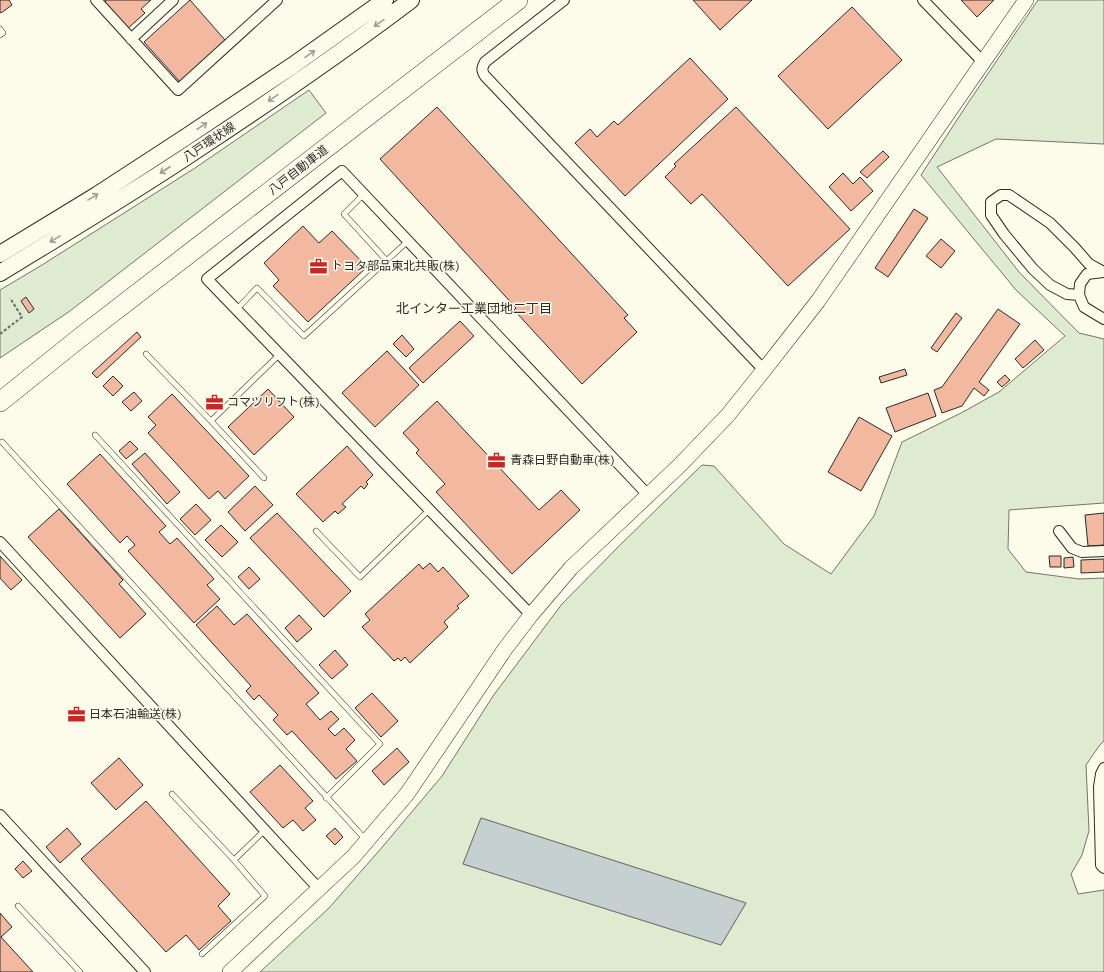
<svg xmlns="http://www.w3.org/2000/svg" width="1104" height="972" font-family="'Work Sans','Noto Sans JP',sans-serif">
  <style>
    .green { fill: #deebd1; stroke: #74746e; fill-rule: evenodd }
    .water { fill: #c7d0d0; stroke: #74746e }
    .building { fill: #f2b8a0; stroke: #2b2b2b }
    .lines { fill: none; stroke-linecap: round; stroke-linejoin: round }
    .lane-casing { stroke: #2b2b2b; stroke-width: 6 }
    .street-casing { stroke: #2b2b2b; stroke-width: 12 }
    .secondary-casing { stroke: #2b2b2b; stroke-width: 16 }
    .primary-casing { stroke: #2b2b2b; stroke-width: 18 }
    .highway-casing { stroke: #2b2b2b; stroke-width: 20 }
    .path { stroke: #6a6964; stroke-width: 2; stroke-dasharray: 3 2; stroke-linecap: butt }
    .lane { stroke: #fdfbea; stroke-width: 5 }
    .street { stroke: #fdfbea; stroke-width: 10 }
    .secondary { stroke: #fdfbea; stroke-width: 15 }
    .primary { stroke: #fdfbea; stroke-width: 16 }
    .highway { stroke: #fdfbea; stroke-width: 19 }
    .oneway { stroke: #9e9d94 }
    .labels { text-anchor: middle; stroke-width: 3; stroke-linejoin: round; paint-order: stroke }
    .street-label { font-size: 12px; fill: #2b2b2b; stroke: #fdfbea }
    .poi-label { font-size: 12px; fill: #2b2b2b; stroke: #fdfbea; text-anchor: start }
    .neighbourhood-label { font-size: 13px; fill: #2b2b2b; stroke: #fdfbea }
  </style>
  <rect width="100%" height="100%" fill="#fdfbea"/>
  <path class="green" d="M1038 0H1104V144L996 139 937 167 1019 272 1079 333 1104 339V503L1009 510 1008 549 1026 572 1079 579 1104 578V741L1099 746 1086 765 1089 831 1082 855 1071 874 1078 894 1104 890V972H260L329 908 384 845 442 776 493 696 562 604 619 546 702 465 714 466 784 544 831 574 874 516 902 442 961 413 999 392 1065 336 1016 290 921 175 970 100ZM481 818 746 903 721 945 463 864Z
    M309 90 326 113 70 311 0 358V290L42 265 195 168Z"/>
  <path class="water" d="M481 818 746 903 721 945 463 864Z"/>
  <path class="building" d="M0 0H9L12 5 1 13 0 12Z
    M105 0H151L141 9 145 13 126 30 103 4 106 1Z
    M190 0 225 40 180 82 144 42Z
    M693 0H752L720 30Z
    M961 0H994L977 17Z
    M852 7 902 60 828 129 778 76Z
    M690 58 728 99 625 196 575 143 590 129 597 137 614 121 618 125Z
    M437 107 628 315 624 318 637 332 582 384 514 310 516 308 380 159Z
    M736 107 850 229 788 286 702 194 691 204 665 177 676 166 674 164Z
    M883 151 889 157 867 178 860 172Z
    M843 173 853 184 860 177 873 191 851 211 829 187Z
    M914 209 928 218 888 277 875 268Z
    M303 226 319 243 332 231 367 267 308 322 273 286 279 280 264 263Z
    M941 239 955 251 941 268 926 256Z
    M26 297 34 309 29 313 21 301Z
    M998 309 1020 324 979 382 989 390 984 396 974 388 962 406 942 413 934 390 942 387Z
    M956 313 962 318 937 352 931 348Z
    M460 321 474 336 423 383 409 368Z
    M137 332 141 337 97 378 92 373Z
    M402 335 414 349 406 357 393 344Z
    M1035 340 1044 350 1023 368 1015 359Z
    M387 351 419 385 375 427 342 393Z
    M905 369 907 375 881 383 879 377Z
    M1005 375 1010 380 1002 387 997 382Z
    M113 376 123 386 113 396 103 386Z
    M268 389 294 417 254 455 228 427Z
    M134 392 142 401 131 411 122 402Z
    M928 393 936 416 895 432 886 408Z
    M172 394 249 476 225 499 218 491 209 499 148 433 156 425 148 417Z
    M437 401 539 510 561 490 580 510 512 574 436 492 445 484 416 453 419 450 403 433Z
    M859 417 892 436 861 491 828 472Z
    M130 441 138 449 126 459 119 451Z
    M347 446 373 475 366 482 368 484 364 489 361 486 342 504 346 507 338 514 335 511 323 522 296 494Z
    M145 453 180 492 167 504 132 464Z
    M100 454 166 526 159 532 170 544 177 538 214 579 207 585 220 599 194 623 128 551 135 545 127 536 120 543 67 484Z
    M255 486 273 505 245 531 228 512Z
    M196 504 211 520 195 535 180 519Z
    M59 509 123 580 119 584 146 614 120 638 28 537Z
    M277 513 351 591 324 617 250 538Z
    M1104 513V545L1088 546 1085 515Z
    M221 525 238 542 222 557 205 540Z
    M0 556 22 580 11 590 0 578Z
    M1049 556H1061V567H1050Z
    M1073 557 1074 567 1064 568V558Z
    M1104 559V572L1081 573V560Z
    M430 563 438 572 443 567 469 596 457 606 459 608 444 622 448 627 410 663 405 657 401 661 398 658 394 661 362 627 370 620 365 614 419 564 423 569Z
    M249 567 260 579 249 589 238 577Z
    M217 606 234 625 247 614 319 693 306 704 320 720 331 711 339 719 328 729 335 736 344 728 355 740 346 749 357 761 336 779 292 731 287 735 273 720 278 715 259 695 254 700 246 691 251 686 196 625Z
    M299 615 312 629 297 642 285 628Z
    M335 650 348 665 332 679 319 665Z
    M372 693 398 721 381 737 355 708Z
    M397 748 409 762 384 785 372 771Z
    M119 758 143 785 116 810 91 783Z
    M280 765 313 801 305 808 316 820 303 831 293 820 283 828 250 792Z
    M146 801 230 894 218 906 231 921 199 950 186 935 166 952 81 859Z
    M67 828 81 844 60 863 46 847Z
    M335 828 343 837 335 845 326 836Z
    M23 861 32 871 23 878 15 869Z
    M0 913 12 927 1 937 33 972H0Z"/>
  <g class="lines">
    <defs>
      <path id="lane" d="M0 29 3 33 0 35
        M364 194 344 214 386 260
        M237 309 257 288 304 336 408 241
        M146 354 211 421 280 354
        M211 421 264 478
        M95 435 380 744 326 798
        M2 442 366 840
        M316 531 360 577 429 510
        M172 794 234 860 265 830
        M18 906 80 972
        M202 954 265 896 234 860"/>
      <path id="street" d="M96 0 178 90 277 0
        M564 0 485 62C482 68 481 70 485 76L764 370
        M923 0 983 62
        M131 39 173 0
        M1104 272 1087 274 1080 284 1079 295 1084 307 1104 319
        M1079 295 1067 294 1050 285 1033 269 1004 234 991 215V202L1001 195H1009L1050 223 1075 248 1089 264 1102 271
        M1059 531 1072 548 1082 552 1104 551
        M0 542 319 889
        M531 615 207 279 342 171 648 495
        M1104 768 1101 774 1099 787 1101 865 1104 868
        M0 815 145 972"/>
      <path id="secondary" d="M230 972 353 857 407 794 505 649 531 615 571 568 680 465 728 415 764 370 818 301 1026 0"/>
      <path id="primary" d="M0 254 97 195 186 137 292 66 385 0
        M0 273C65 233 131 194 195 151 268 103 341 53 411 0"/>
      <path id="highway" d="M0 402 77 340 518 0"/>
    </defs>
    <use href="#lane" class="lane-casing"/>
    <use href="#street" class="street-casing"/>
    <use href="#secondary" class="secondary-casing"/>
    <use href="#primary" class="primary-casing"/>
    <use href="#highway" class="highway-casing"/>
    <path class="path" d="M0 334 22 317 10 298"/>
    <use href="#lane" class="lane"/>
    <use href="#street" class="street"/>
    <use href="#secondary" class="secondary"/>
    <use href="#primary" class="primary"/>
    <use href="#highway" class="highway"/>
  </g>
  <defs><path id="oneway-shaft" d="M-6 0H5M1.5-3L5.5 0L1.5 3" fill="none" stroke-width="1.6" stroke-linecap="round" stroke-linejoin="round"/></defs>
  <g class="oneway">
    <use href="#oneway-shaft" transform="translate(379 23) rotate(145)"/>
    <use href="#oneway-shaft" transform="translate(310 54) rotate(-35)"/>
    <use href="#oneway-shaft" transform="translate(273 98) rotate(146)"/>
    <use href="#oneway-shaft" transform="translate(202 126) rotate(-34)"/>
    <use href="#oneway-shaft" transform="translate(165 170) rotate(147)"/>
    <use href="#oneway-shaft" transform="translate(93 197) rotate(-32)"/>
    <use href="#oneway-shaft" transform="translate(55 239) rotate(149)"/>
  </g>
  <defs>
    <symbol id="office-bare" viewBox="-9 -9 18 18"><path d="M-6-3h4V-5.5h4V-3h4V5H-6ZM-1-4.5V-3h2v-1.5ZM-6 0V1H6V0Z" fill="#c62828" stroke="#fdfbea" stroke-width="2.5" paint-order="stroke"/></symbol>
  </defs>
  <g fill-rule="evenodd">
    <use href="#office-bare" x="306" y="254" width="25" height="25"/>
    <use href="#office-bare" x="202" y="390" width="25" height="25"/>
    <use href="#office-bare" x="484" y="448" width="25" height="25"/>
    <use href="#office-bare" x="64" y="702" width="25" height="25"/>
  </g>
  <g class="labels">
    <g class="street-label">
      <text transform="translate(209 142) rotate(-34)" y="4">八戸環状線</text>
      <text transform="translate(298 170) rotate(-38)" y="4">八戸自動車道</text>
    </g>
    <g class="poi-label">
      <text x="331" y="270">トヨタ部品東北共販(株)</text>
      <text x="227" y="406">コマツリフト(株)</text>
      <text x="510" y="464">青森日野自動車(株)</text>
      <text x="89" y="718">日本石油輸送(株)</text>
    </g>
    <g class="neighbourhood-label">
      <text x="474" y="313">北インター工業団地二丁目</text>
    </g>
  </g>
</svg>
